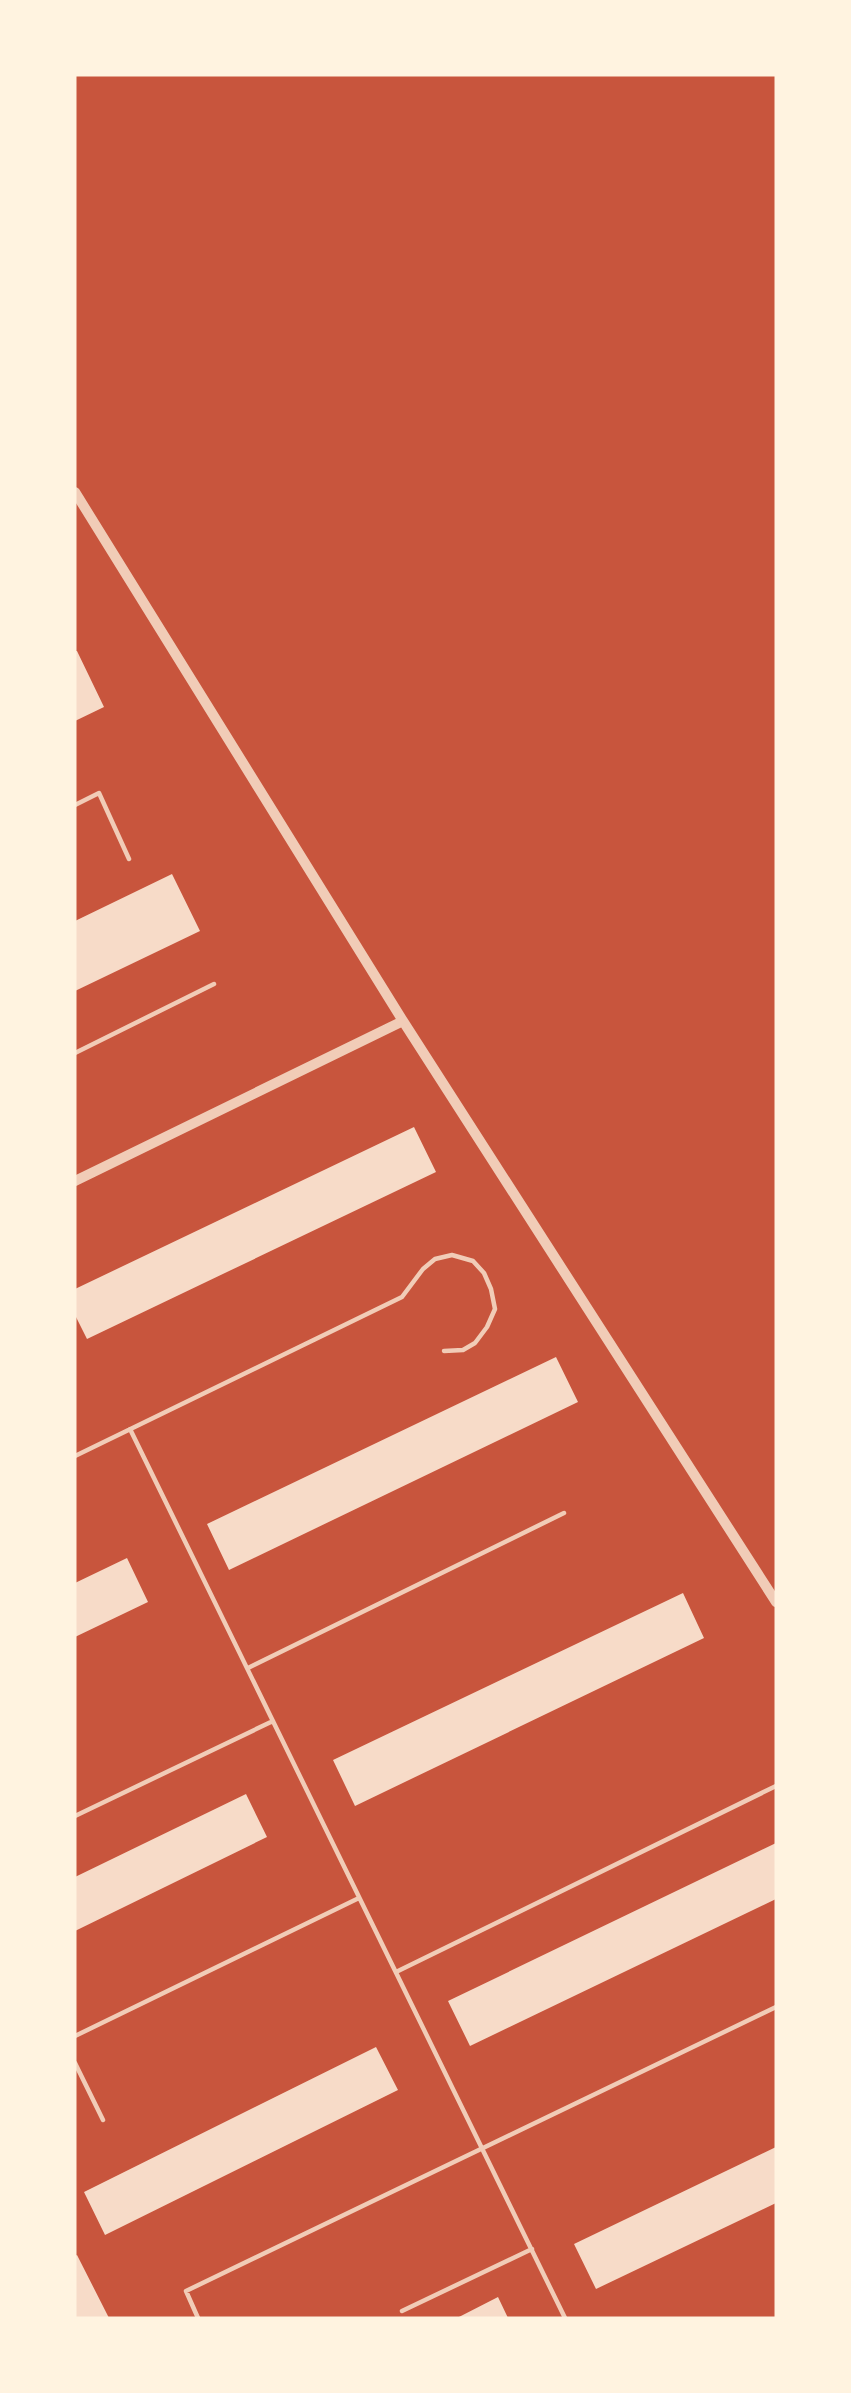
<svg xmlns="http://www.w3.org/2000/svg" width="851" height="2393" font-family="'Golos Text',sans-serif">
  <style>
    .building { fill: #f7dbc8 }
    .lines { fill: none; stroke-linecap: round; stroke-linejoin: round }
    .service { stroke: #f1ccb7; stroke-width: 4.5 }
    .tertiary { stroke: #f1ccb7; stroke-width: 10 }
  </style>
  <rect width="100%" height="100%" fill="#c8553d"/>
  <path class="building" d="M75 651H77L104 707 75 721Z
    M172 874 200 931 75 991V921Z
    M414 1127 436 1172 87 1339 75 1315V1289Z
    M556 1357 578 1402 229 1570 207 1524Z
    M127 1558 148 1602 75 1637V1583Z
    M683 1593 704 1638 355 1806 333 1760Z
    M246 1794 267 1837 75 1931V1877Z
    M776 1843V1899L470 2046 448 2001Z
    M376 2047 398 2090 105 2235 84 2192Z
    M776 2147V2203L596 2289 574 2244Z
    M77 2255 109 2318H75V2256Z
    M498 2297 508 2318H457Z"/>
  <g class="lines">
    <path class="service" d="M75 805 99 793 129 859
      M75 1053 214 984
      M130 1429 565 2318
      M75 1456 402 1297 423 1269 435 1259 452 1255 473 1261 484 1273 491 1289 495 1309 487 1327 475 1343 463 1350 444 1351
      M248 1668 564 1513
      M75 1816 273 1721
      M396 1972 776 1786
      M75 2036 359 1898
      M75 2063 103 2120
      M402 2311 532 2249
      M198 2318 186 2291 776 2007"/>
    <path class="tertiary" d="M75 492 403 1021 776 1602
      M75 1181 403 1021"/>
  </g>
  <rect width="851" height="2393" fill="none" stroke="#fff3e0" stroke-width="153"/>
</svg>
